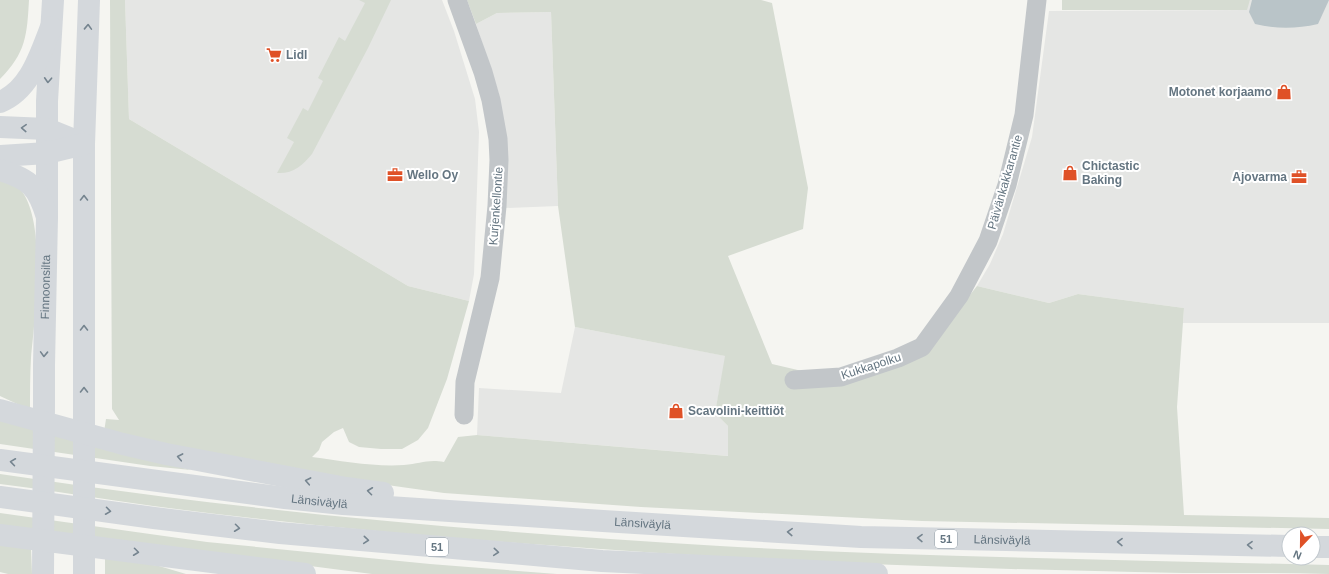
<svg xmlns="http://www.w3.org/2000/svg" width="1329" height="574" font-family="Arial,sans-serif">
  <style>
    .built { fill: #e5e6e4 }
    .green { fill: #d6dcd2 }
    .water { fill: #b9c4c8 }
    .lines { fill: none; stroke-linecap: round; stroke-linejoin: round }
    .minor { stroke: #c2c6c9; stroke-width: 19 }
    .primary { stroke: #d4d8dc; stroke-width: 22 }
    .motorway { stroke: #d4d8dc; stroke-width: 22 }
    .oneway { stroke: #75848f }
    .labels { text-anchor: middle; stroke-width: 4; stroke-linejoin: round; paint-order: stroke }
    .shield { fill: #fff; stroke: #929ea7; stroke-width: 1 }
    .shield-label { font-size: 11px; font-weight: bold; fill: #647581 }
    .poi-label { font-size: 12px; font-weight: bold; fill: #647581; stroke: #fff; text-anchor: start }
    .street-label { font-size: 12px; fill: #647581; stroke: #fff }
  </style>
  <rect width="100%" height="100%" fill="#f5f5f1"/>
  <path class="built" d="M125 0H442L454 31 475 99 479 132 474 274 469 301 408 286 129 119Z
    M1250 0H1329V323H1183L1184 308 1078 294 1049 303 977 286 990 264 1003 234 1032 137 1049 11 1246 10Z
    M551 12 558 206 505 208 499 94 476 24 497 13Z
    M575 327 726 356 715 413 728 426 729 456 477 435 479 388 561 393Z"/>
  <path class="green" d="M0 0H29C27 35 26 53 0 79Z
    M110 0H125L129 119 408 286 469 301 447 379 428 428 418 440 402 449H381L359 447 349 442 343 428 334 432 322 442 319 450 312 457C342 461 374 467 404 465 420 464 427 459 444 462L458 437 477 435 728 456V426L715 413 725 356 575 327 558 206 551 12 497 13 476 24 467 0H761L772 3 808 188 803 229 728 256 772 364 845 381 923 355 977 286 1049 303 1078 294 1184 308 1177 407 1184 515 1329 518V529L922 521 641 507 444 493 380 484 104 432 106 419 119 420 112 409Z
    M359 0H391L368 48 312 154C302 166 293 174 277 173L294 142 287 138 303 108 308 111 323 81 318 78 339 37 345 41 365 3Z
    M1062 0H1250L1247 10H1062Z
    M0 179C6 182 17 185 21 190 47 224 35 316 31 358 30 375 30 392 30 410L0 396Z
    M0 419 191 470 150 466 0 444Z
    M0 474C55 482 111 490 166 497 350 520 535 535 720 546 923 557 1126 560 1329 565V574C1264 572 1200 574 1135 572 938 568 742 560 546 545 415 536 283 523 153 506 102 499 51 490 0 484Z
    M0 513 207 542 430 564 557 574H372L0 526Z
    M0 544 31 548 32 574H8L0 572Z
    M105 557 159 566 186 574H105Z"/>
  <path class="water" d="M1252 0H1329L1318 24C1296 29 1276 29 1255 24L1249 12Z"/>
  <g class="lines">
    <path class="minor" d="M457 0 483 72 491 100 498 139 499 160 497 206 490 278 465 382 464 415
      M794 380 841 377 898 358 922 347 959 296 988 241 1007 185 1024 115 1037 0"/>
    <g class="primary">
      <path id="s1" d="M43 574 44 404V365L47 217V101L53 0"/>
      <path d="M84 574V144L89 0"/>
    </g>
    <g class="motorway">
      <path d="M0 102C30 90 40 55 51 27"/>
      <path d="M0 127 47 129 84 144"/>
      <path d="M0 156 47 153 84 144"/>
      <path d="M0 170C30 179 38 187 47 217"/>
      <path d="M0 410 123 444 166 454 346 488 383 493"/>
      <path id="s2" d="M0 460 285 498 343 504 603 521 861 537 1289 546"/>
      <path d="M0 497 154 518 280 533 602 561 877 574"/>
      <path d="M0 535 305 574"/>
      <path d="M1313 547H1329"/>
    </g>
  </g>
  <defs><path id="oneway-chevron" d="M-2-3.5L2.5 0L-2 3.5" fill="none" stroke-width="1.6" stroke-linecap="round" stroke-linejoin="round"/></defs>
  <g class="oneway">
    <use href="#oneway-chevron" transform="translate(88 27) rotate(-88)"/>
    <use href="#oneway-chevron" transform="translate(48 80) rotate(93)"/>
    <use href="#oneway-chevron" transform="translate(24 128) rotate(-177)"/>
    <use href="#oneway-chevron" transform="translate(84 198) rotate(-90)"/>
    <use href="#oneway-chevron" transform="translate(84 328) rotate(-90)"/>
    <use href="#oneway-chevron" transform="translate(44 354) rotate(92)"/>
    <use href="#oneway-chevron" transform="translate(84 390) rotate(-90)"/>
    <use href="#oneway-chevron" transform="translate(180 457) rotate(-169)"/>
    <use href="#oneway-chevron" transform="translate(13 462) rotate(-172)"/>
    <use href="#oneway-chevron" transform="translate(308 481) rotate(-169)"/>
    <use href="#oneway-chevron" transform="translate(370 491) rotate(-173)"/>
    <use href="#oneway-chevron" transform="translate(108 511) rotate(8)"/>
    <use href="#oneway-chevron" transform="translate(237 528) rotate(7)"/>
    <use href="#oneway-chevron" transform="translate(790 532) rotate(-177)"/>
    <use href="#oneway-chevron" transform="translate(920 538) rotate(-179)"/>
    <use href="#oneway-chevron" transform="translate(366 540) rotate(5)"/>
    <use href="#oneway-chevron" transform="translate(1120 542) rotate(-179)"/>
    <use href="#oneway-chevron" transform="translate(1250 545) rotate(-179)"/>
    <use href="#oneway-chevron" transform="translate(136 552) rotate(7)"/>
    <use href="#oneway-chevron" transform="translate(496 552) rotate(5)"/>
  </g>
  <defs>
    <symbol id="supermarket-bare" viewBox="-9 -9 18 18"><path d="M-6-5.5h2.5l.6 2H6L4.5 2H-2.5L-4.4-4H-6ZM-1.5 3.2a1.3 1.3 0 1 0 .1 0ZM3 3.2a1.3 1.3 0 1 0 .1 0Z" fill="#df5127" stroke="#fff" stroke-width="2.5" paint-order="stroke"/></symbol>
    <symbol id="shop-bare" viewBox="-9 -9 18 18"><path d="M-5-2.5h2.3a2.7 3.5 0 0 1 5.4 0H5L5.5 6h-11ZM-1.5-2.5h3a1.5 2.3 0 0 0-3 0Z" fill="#df5127" stroke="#fff" stroke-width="2.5" paint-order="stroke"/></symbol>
    <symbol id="office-bare" viewBox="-9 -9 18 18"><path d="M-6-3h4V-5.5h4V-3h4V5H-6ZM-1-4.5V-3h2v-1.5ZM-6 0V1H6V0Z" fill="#df5127" stroke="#fff" stroke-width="2.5" paint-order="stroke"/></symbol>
  </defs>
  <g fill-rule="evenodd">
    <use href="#supermarket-bare" x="263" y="44" width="22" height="22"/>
    <use href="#shop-bare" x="1273" y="81" width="22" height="22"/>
    <use href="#shop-bare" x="1059" y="162" width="22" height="22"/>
    <use href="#office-bare" x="384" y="164" width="22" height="22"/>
    <use href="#office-bare" x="1288" y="166" width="22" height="22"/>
    <use href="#shop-bare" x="665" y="400" width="22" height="22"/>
  </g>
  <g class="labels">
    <g class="shield">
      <rect x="935" y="530" width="22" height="18" rx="3"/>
      <rect x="426" y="538" width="22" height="18" rx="3"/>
    </g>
    <g class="shield-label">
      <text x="946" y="543">51</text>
      <text x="437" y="551">51</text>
    </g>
    <g class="poi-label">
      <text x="286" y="59">Lidl</text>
      <text x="1272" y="96" text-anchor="end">Motonet korjaamo</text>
      <text x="1082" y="170">Chictastic<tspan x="1082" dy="14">Baking</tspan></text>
      <text x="407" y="179">Wello Oy</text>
      <text x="1287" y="181" text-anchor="end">Ajovarma</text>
      <text x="688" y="415">Scavolini-keittiöt</text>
    </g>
    <g class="street-label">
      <text transform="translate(1005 182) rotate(-74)" y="4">Päivänkakkarantie</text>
      <text transform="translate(496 206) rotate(-86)" y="4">Kurjenkellontie</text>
      <text dy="4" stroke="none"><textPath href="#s1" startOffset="287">Finnoonsilta</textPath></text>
      <text transform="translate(871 366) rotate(-18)" y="4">Kukkapolku</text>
      <text dy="4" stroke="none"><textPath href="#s2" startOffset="322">Länsiväylä</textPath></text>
      <text dy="4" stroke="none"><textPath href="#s2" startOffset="646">Länsiväylä</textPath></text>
      <text dy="4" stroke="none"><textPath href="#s2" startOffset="1006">Länsiväylä</textPath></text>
    </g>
  </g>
  <g transform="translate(1301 546) rotate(202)"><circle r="19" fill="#ffffff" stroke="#c1c8cd"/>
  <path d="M0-3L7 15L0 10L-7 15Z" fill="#df5127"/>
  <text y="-6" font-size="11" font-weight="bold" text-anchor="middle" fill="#647581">N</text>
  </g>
</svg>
